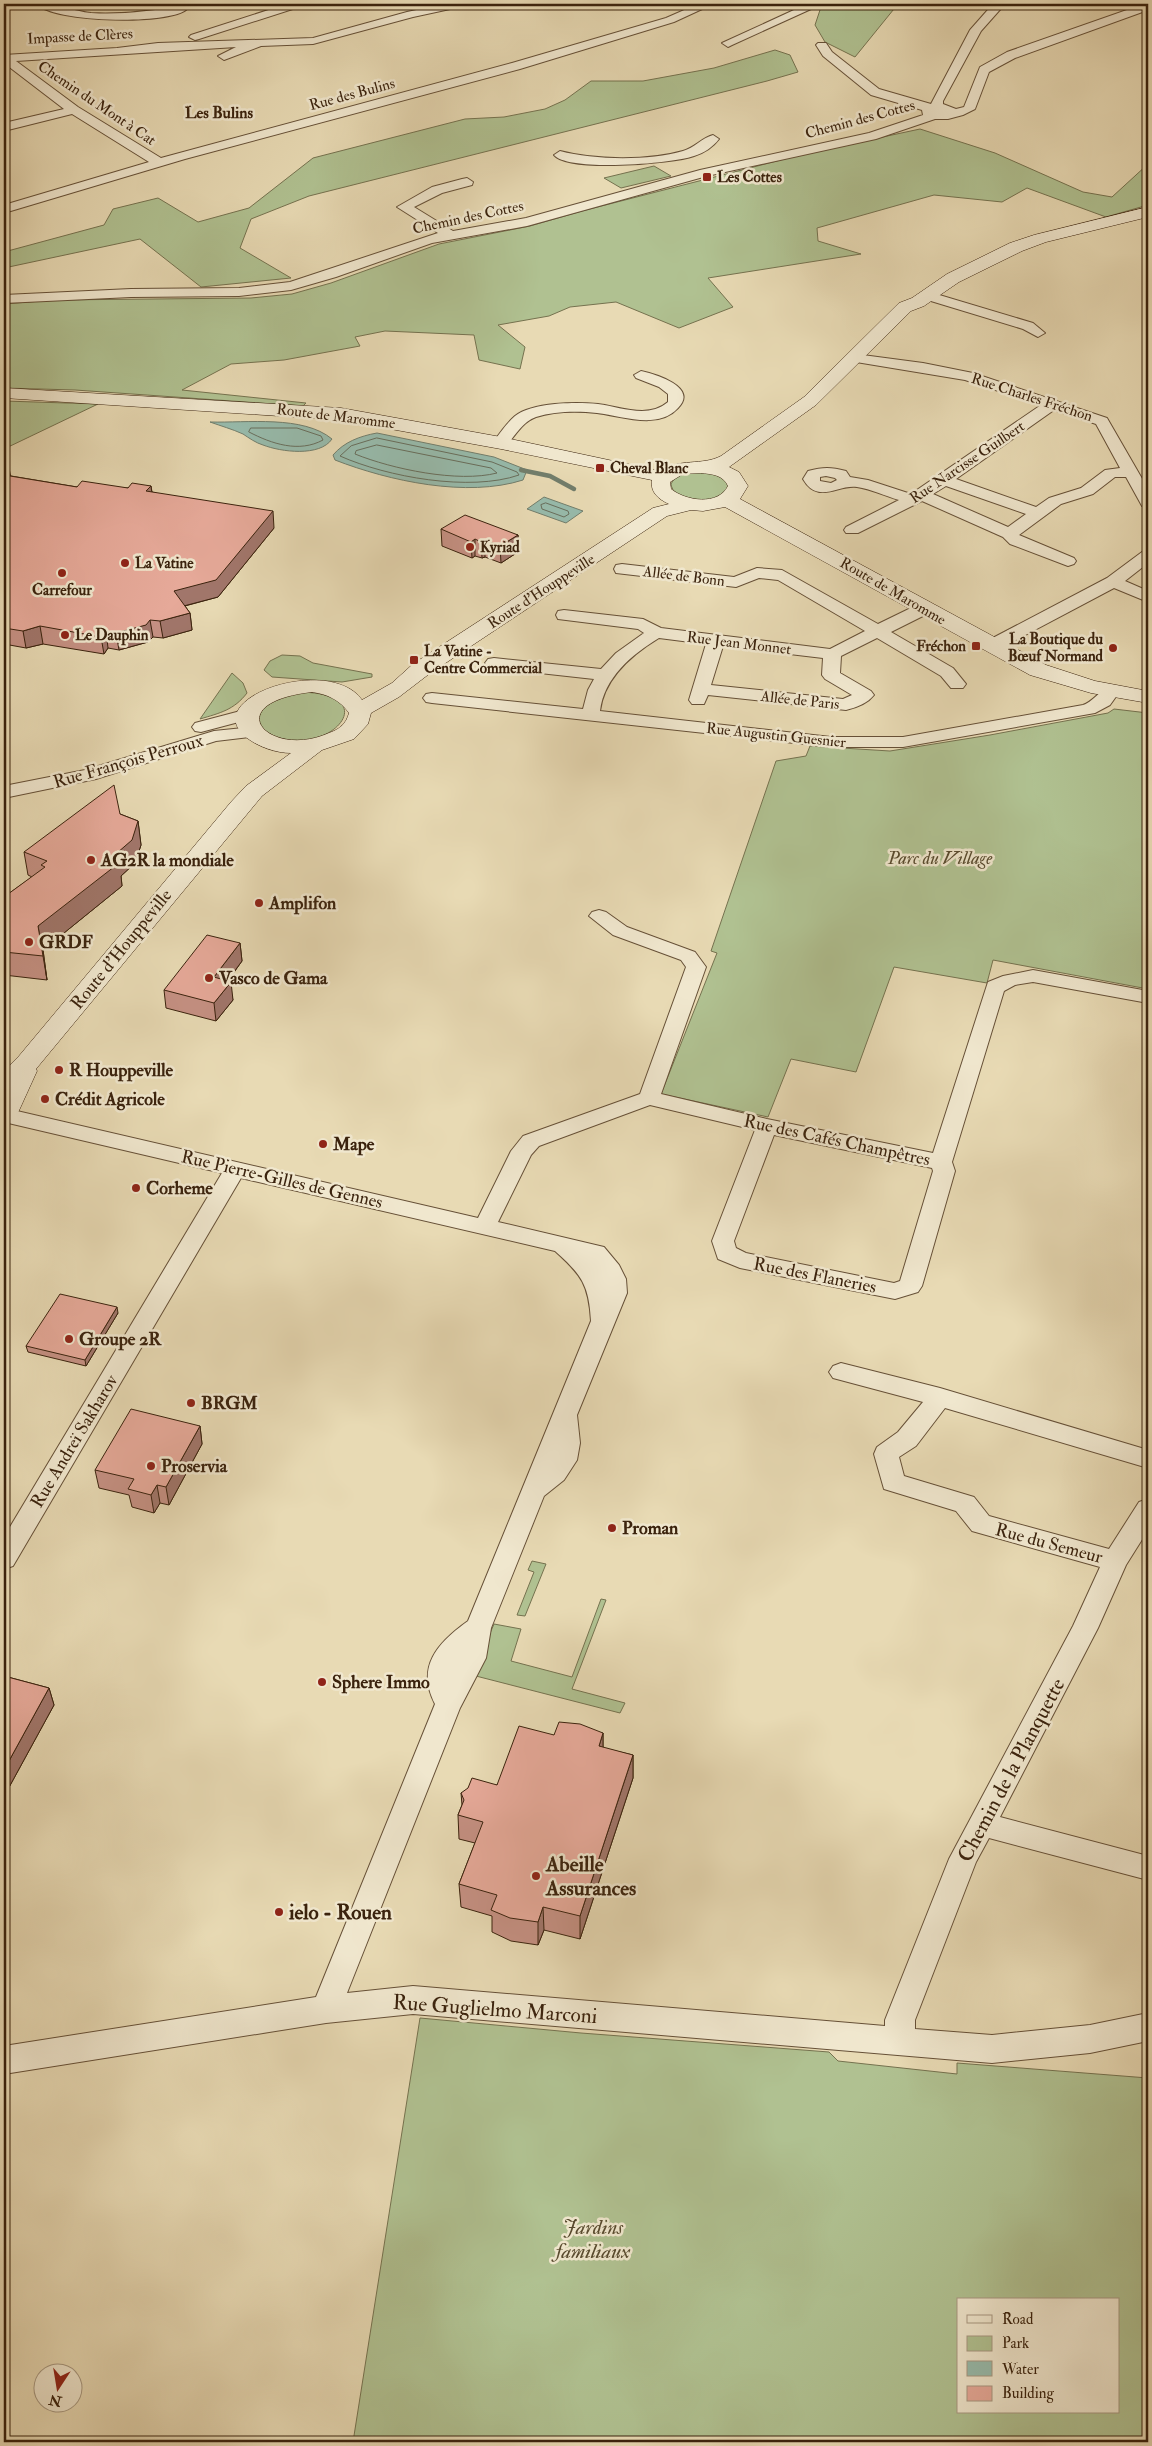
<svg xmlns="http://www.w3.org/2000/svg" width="1152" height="2446" font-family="'IM FELL Double Pica',serif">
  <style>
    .green { fill: #b0c191; stroke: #75724f; fill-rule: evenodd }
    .water { fill: #97bbac; stroke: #727e6c }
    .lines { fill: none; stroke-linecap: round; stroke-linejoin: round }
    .shore { stroke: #686e5c; stroke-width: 1 }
    .stream { stroke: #727e6c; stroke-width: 4.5 }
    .street-casing { stroke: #665037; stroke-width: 2 }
    .secondary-casing { stroke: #3a220d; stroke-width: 1 }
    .street { fill: #f0e7ce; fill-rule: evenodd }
    .secondary { fill: #f0e7ce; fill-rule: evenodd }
    .wall { fill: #c69184; stroke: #3a220d }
    .shaded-wall { fill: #a1766b; stroke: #3a220d }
    .building { fill: #e6a999; stroke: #3a220d }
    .poi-dot { fill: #8f2418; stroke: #f0e7ce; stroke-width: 2 }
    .labels { text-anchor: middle; stroke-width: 5; stroke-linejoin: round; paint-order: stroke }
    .far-street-label { font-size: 15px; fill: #3a220d; stroke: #f0e7ce }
    .far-poi-label { font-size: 15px; font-weight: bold; fill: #3a220d; stroke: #f0e7ce; text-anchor: start }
    .far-neighbourhood-label { font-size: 16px; font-weight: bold; fill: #3a220d; stroke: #f0e7ce }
    .street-label { font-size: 18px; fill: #3a220d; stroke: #f0e7ce }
    .park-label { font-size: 18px; font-style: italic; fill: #584a2e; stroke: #f0e7ce }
    .poi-label { font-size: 18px; font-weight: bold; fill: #3a220d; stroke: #f0e7ce; text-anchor: start }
    .near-street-label { font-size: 21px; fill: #3a220d; stroke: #f0e7ce }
    .near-poi-label { font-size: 21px; font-weight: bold; fill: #3a220d; stroke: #f0e7ce; text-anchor: start }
    .near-park-label { font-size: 21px; font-style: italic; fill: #584a2e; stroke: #f0e7ce }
  </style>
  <rect width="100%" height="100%" fill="#e8dab4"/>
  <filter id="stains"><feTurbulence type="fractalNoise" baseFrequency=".004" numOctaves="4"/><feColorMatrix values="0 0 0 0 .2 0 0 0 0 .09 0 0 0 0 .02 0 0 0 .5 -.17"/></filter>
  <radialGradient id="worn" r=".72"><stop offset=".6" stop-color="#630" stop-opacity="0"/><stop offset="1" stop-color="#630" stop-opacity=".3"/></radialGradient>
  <path class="green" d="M822 4H898L855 57 825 42 815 25Z
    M775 50 790 55 798 72 767 81 309 196 251 219 240 248 291 278 201 287 140 239 4 268V252L104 225 113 209 158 198 198 222 249 208 313 158 465 119 504 117 545 109 565 100 591 81H643L714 68Z
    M920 129 995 153 1083 192 1112 197 1148 164V205L1106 217 1027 188 1002 202 934 195 817 228 818 241 861 254 708 278 733 307 679 328 616 302 570 307 549 316 498 325 525 347 520 369 479 360 474 335 385 331 355 337 360 346 284 360 231 364 182 390 306 403 303 406 75 390 4 388V304L53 300 251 298 292 294 331 283 439 244 530 226 582 211 808 153Z
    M654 166 671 176 621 188 604 178Z
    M4 401 98 404 4 449Z
    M695 472 717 474 729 483 728 491C723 493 718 497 713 499 701 502 673 500 671 484 675 475 685 473 695 472Z
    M282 655 300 656 313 663 372 674V677L342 682 272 677 264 670 270 661Z
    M232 673 243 683 247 693C234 710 220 713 200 719Z
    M298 692C398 693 314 772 260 727L258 712 263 705Z
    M1114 709 1148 713V989L993 960 987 983 894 967 856 1072 791 1059 768 1117 661 1094 717 953 711 951 776 761 806 756 810 746 890 751 990 735 1108 713Z
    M532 1561 546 1564 525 1616 517 1615 534 1572 528 1570Z
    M601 1599 606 1600 572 1689 625 1703 620 1713 472 1675 494 1624 521 1629 511 1661 572 1677Z
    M420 2018 581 2033 829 2052 838 2061 957 2074V2063L1148 2078V2442H353ZM958 2300H1118V2412H958Z"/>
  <path class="water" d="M210 422C247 423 303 415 332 439 320 457 281 452 263 445 256 443 249 438 243 434 232 429 221 426 210 422Z
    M377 433 494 457 527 470 523 480C467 498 389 481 335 460L333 455C344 442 360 436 377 433Z
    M544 497 583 511 566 523 527 509Z"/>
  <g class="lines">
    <path class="shore" d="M251 428H297L321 436 323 440C299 453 272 444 249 432Z
      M377 438 492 462 517 472 519 475C470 492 387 477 340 456L351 446Z
      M377 445 491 468 497 473C458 483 392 469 355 454L356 451Z
      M546 503 568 511 569 514 564 517 542 509 541 505Z"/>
    <path class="stream" d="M521 470 550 476 574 489"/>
    <defs>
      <path id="street" d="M37 4C55 3 73 11 91 13 121 15 151 11 181 6L187 9C171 25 54 23 37 4Z
        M287 4H304L302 6 199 39 195 40 189 37 191 35Z
        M445 4H466L464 6 413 17 313 44 261 46 224 60 218 56 236 47 16 61 78 107 161 158 512 63 666 18 698 4H713L674 22 520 69 185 159 4 213V205L149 162 72 114 4 131V123L64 109 4 63V55L117 48 158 43 313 38 407 12Z
        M807 4H822L732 45 728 47 722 43Z
        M993 4H1005L981 31 943 101V104L956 109 964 107 980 67 1007 52 1144 4H1148V10L1015 58 989 72 975 109 963 115 948 119H935L876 139 707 176 527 226 432 243 336 277 291 290 239 296 131 297 4 303V295L131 289 239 288 290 282 438 233 397 207 432 187 462 179 467 178 473 182 472 185 442 193 414 207 453 231 526 218 700 170 869 133 923 115 922 110 871 95 823 56 816 45 818 43H826L832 52 879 89 931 104 970 30Z
        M713 135 719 139C713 147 704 153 694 156 672 164 568 172 554 155L560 151C594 160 648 161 683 151 694 148 702 138 713 135Z
        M926 291 1033 323 1045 333 1038 337 1023 329 921 298 919 295Z
        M855 354 923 363 973 373 1107 418 1148 489V508L1142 506 1126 477H1115L1093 494 1061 504 1019 535 1074 558 1076 561 1074 564 1068 566 1010 544 1003 537 922 501 858 533H846L844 530 846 527 899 500C885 496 871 489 857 487 838 484 818 505 803 479L808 471C823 467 831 467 846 471L850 477 868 480 911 494 1041 405 965 380 850 361 848 358ZM1054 410 1096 424 1120 468 1105 470 1081 488 1049 498 1036 507 956 479ZM826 476 835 478 837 480 831 483 820 481V477ZM946 486 1026 514 1008 527 933 494Z
        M641 371C655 374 699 387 678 408 658 430 622 416 597 413 578 411 555 411 536 417 522 422 515 436 506 446H496L493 443C499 434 507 423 515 416 533 402 576 402 598 404 621 407 648 419 668 402V394L659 387 636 378 634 375Z
        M1148 550V563L1125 581 1148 591V602L1114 588 999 649H987L984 645 987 641 1107 578 1142 552Z
        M622 564 734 577 757 568 782 570 878 624 917 605H929L931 609 929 613 891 632 953 668 966 684 963 688H951L941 676 877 638 841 656 840 673 871 691 874 695C868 703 855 708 846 710L708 695 704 704H692L689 700 706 644 659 638C631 655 604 678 600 711L831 737H903L1083 705C1097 700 1102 684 1117 687L1120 691 1110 705 1095 713 903 747H831L432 703 426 702 423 698 426 694 432 693 583 709 588 690 594 679 494 668 488 667 485 663 488 659 494 658 601 669 616 653 644 633 638 629 558 619 556 615 558 611 564 610 643 619 661 628 830 649 865 631 778 580 759 578 736 587 616 573 614 569 616 565ZM723 646 823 658 822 675 825 679 852 695 843 699 711 685Z
        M248 709 254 710 257 714 254 718 201 732 195 731 192 727 195 723Z
        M253 727 259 728 262 732 259 736 216 741 96 779 4 798V786L85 770 214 731Z
        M599 910 606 912 627 927 695 952 706 967 661 1094 767 1119 933 1153 988 982 1003 976 1033 970 1148 991V1003L1033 982 1015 985 1004 991 952 1162 955 1171 922 1286 918 1292 895 1299 740 1268 718 1259 712 1241 755 1130 650 1105 539 1146 531 1155 498 1222 604 1247 619 1265 626 1279 627 1293 577 1415 580 1443 577 1460 564 1480 544 1496 491 1628 486 1658 460 1708 347 1993 413 1986 885 2026V2020L949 1859 1073 1626 1100 1567 972 1531 956 1511 884 1489 874 1454 877 1447 898 1432 923 1402 833 1378 829 1372 833 1366 841 1363 940 1388 1148 1450V1468L945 1408 916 1446 899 1457 904 1476 974 1497 989 1516 1109 1549 1139 1502 1148 1499V1530L1126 1565 1098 1628 1000 1817 1148 1856V1880L989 1838 976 1862 915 2020V2029L992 2035 1090 2025 1148 2013V2041L1090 2053 992 2063 413 2014 326 2023 4 2074V2046L316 1997 435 1704C416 1667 437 1643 468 1621L591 1321C589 1285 582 1275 555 1251L241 1178 13 1566 4 1569V1537L222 1173 4 1122V1108L478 1218 511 1151 523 1136 640 1094 686 967 681 960 613 935 589 916 592 912ZM774 1135 932 1168 933 1171 900 1281 894 1283 746 1253 736 1248 734 1241Z"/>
      <path id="secondary" d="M1148 207V217L1046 242 1022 251 959 282 924 306 911 311 816 405 729 467 739 472 748 486 740 499 1046 665 1095 681 1148 691V703L1091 693 1030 675 725 507 703 511 691 510 667 516 429 674 399 697 371 713 368 724 354 739 322 750 262 796 36 1069 37 1071 17 1115 13 1121 4 1124V1071L19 1056 231 802 246 786 291 753C276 753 259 747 247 738 196 698 330 654 362 700L392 683 413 664 653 508 669 504C658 499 650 492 652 480L501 449 341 420 4 398V388L341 408 501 437 660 471C679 458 702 466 721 456L804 397 899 303 912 298 947 274 1010 243 1034 235ZM701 473C712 474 723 475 728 486 718 506 686 501 671 489L670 482 683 474ZM312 692C327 694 340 700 349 713 346 724 340 729 329 733 269 760 216 703 312 692Z"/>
    </defs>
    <use href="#street" class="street-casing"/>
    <use href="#secondary" class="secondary-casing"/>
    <use href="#street" class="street"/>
    <use href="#secondary" class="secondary"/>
  </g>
  <path class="wall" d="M4 467 11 476 77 487 128 488 151 486 152 492 274 528 218 597 185 606 190 613 192 630 163 638 153 637 148 642 119 650 108 648 104 654 43 644 26 648 4 644Z
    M441 529 518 535V552L501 563 485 557 482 558 475 556 472 558 442 546Z
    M120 814 138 821 141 845 135 863 121 876 122 886 43 950 47 980 4 975V897L32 877 28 875 24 852Z
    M240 943 242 961 228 981 233 1000 216 1021 166 1008 164 990Z
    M118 1313 86 1366 28 1352 26 1346Z
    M200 1426 202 1444 169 1505 160 1503 154 1513 132 1507 129 1495 99 1488 95 1470Z
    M4 1676 49 1688 54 1705 7 1791 4 1790Z
    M603 1733V1748L633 1755V1778L580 1939 544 1930 538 1945 511 1941 492 1932V1916L461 1907 459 1884 475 1843 459 1839 458 1815 462 1805 461 1793 497 1785 554 1735Z"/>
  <path class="shaded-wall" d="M9 468 12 484 4 482V473Z
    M151 486 153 503 146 491Z
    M273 511 274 528 218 597 176 608 174 591Z
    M518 535V552L501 563 500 546Z
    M475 539V556L472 558 471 542Z
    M485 540V557L482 558 481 542Z
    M190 613 192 630 163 638 160 621Z
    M150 620 153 637 148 642 119 650 116 633Z
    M40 626 43 644 26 648 23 631Z
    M106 631 108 648 104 654 101 637Z
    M138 821 141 845 135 863 121 876 122 886 43 950 47 980 38 926 117 853Z
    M240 943 242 961 217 995 214 977Z
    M231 982 233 1000 216 1021 214 1003Z
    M117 1307 118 1313 86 1366 85 1360Z
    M200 1426 202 1444 169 1505 166 1487Z
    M157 1485 160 1503 154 1513 151 1495Z
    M49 1688 54 1705 7 1791 4 1778V1770Z
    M603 1733V1756L599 1746Z
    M633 1755V1778L580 1939V1916Z
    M543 1907 544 1930 538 1945V1922Z"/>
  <path class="building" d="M4 467 9 468 4 473Z
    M4 475 77 487 82 481 128 488 132 483 151 486 146 491 273 511 216 580 174 591 190 613 160 621 150 620 146 625 116 633 106 631 101 637 40 626 23 631 4 628Z
    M465 515 518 535 500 546 485 540 481 542 475 539 471 542 441 529Z
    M114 785 120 814 138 821 132 840 117 853 119 863 38 926 43 956 4 952V897L45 867 41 865 47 861 24 852Z
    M207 935 240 943 214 977 231 982 214 1003 164 990Z
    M60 1294 117 1307 85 1360 26 1346Z
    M131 1409 200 1426 166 1487 157 1485 151 1495 128 1489 134 1479 95 1470Z
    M4 1676 49 1688 4 1770Z
    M559 1722 580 1724 603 1733 599 1746 633 1755 580 1916 543 1907 538 1922 510 1918 491 1910 497 1895 459 1884 483 1822 458 1815 464 1800 461 1793 468 1788 472 1778 497 1785 519 1726 554 1735Z"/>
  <g class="poi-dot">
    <rect x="702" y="172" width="10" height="10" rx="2.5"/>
    <rect x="595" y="463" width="10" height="10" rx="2.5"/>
    <circle cx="470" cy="547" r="5"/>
    <circle cx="125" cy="563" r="5"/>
    <circle cx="62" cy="573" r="5"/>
    <circle cx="65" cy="635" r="5"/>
    <rect x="971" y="641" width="10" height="10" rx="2.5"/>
    <circle cx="1113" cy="648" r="5"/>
    <rect x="409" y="655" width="10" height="10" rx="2.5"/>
    <circle cx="91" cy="860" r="5"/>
    <circle cx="259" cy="903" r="5"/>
    <circle cx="29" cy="942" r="5"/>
    <circle cx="209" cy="978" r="5"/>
    <circle cx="59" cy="1070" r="5"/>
    <circle cx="45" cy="1099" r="5"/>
    <circle cx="323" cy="1144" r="5"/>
    <circle cx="136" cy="1188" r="5"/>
    <circle cx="69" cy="1339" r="5"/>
    <circle cx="191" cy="1403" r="5"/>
    <circle cx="151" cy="1466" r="5"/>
    <circle cx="612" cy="1528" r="5"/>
    <circle cx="322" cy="1682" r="5"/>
    <circle cx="536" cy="1876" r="5"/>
    <circle cx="279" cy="1912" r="5"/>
  </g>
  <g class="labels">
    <g class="far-street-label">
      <text transform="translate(80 36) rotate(-3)" y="5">Impasse de Clères</text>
      <text transform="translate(352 94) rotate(-15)" y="5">Rue des Bulins</text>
      <text transform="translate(97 103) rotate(34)" y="5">Chemin du Mont à Cat</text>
      <text transform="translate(860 119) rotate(-15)" y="5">Chemin des Cottes</text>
      <text transform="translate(468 217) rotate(-12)" y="5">Chemin des Cottes</text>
      <text transform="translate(1032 397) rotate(18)" y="5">Rue Charles Fréchon</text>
      <text transform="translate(336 416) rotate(7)" y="5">Route de Maromme</text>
      <text transform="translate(967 462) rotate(-34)" y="5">Rue Narcisse Guilbert</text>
      <text transform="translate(684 576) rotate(7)" y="5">Allée de Bonn</text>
      <text transform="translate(541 591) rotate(-33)" y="5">Route d'Houppeville</text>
      <text transform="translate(893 591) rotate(30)" y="5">Route de Maromme</text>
      <text transform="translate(739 643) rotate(7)" y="5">Rue Jean Monnet</text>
      <text transform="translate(800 700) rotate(6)" y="5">Allée de Paris</text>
      <text transform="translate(776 735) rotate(6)" y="5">Rue Augustin Guesnier</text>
    </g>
    <g class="far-poi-label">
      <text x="717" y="182">Les Cottes</text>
      <text x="610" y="473">Cheval Blanc</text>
      <text x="480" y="552">Kyriad</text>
      <text x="135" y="568">La Vatine</text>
      <text x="62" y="595" text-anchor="middle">Carrefour</text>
      <text x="75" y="640">Le Dauphin</text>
      <text x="1103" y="644" text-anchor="end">La Boutique du<tspan x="1103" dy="17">Bœuf Normand</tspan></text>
      <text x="966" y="651" text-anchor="end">Fréchon</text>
      <text x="424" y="656">La Vatine -<tspan x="424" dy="17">Centre Commercial</tspan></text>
    </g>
    <g class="far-neighbourhood-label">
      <text x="219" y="118">Les Bulins</text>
    </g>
    <g class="street-label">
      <text transform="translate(128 761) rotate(-16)" y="6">Rue François Perroux</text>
      <text transform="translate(121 949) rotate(-51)" y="6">Route d'Houppeville</text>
      <text transform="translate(837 1140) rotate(12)" y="6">Rue des Cafés Champêtres</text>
      <text transform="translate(282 1179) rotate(13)" y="6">Rue Pierre-Gilles de Gennes</text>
      <text transform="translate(815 1275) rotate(11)" y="6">Rue des Flaneries</text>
      <text transform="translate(74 1441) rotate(-59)" y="6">Rue Andreï Sakharov</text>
      <text transform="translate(1049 1543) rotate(15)" y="6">Rue du Semeur</text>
    </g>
    <g class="park-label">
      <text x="940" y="864">Parc du Village</text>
    </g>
    <g class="poi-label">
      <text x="101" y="866">AG2R la mondiale</text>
      <text x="269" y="909">Amplifon</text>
      <text x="39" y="948">GRDF</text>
      <text x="219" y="984">Vasco de Gama</text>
      <text x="69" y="1076">R Houppeville</text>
      <text x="55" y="1105">Crédit Agricole</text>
      <text x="333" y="1150">Mape</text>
      <text x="146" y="1194">Corheme</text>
      <text x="79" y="1345">Groupe 2R</text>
      <text x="201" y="1409">BRGM</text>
      <text x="161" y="1472">Proservia</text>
      <text x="622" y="1534">Proman</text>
      <text x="332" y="1688">Sphere Immo</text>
    </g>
    <g class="near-street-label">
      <text transform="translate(1011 1770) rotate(-62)" y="7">Chemin de la Planquette</text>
      <text transform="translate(495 2009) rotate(4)" y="7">Rue Guglielmo Marconi</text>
    </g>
    <g class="near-poi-label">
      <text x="546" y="1871">Abeille<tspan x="546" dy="24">Assurances</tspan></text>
      <text x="289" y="1919">ielo - Rouen</text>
    </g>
    <g class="near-park-label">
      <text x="593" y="2234">Jardins<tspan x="593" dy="24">familiaux</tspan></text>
    </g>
  </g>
  <rect width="1152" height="2446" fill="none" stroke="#e8dab4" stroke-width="20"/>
  <rect x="5" y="5" width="1142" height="2436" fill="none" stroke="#3a220d" stroke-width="2.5"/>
  <rect x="10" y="10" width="1132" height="2426" fill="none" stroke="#3a220d"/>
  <rect x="957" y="2298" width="162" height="115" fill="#f0e7ce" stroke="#a79881"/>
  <rect x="967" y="2315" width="25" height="8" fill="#f0e7ce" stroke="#a79881"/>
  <text x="1002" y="2324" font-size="15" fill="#3a220d">Road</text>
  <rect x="967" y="2336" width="25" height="15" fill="#b0c191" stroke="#a79881"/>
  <text x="1002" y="2348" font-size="15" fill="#3a220d">Park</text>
  <rect x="967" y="2361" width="25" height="15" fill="#97bbac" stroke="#a79881"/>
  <text x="1002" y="2374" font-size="15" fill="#3a220d">Water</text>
  <rect x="967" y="2386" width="25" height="15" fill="#e6a999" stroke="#a79881"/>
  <text x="1002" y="2398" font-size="15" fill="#3a220d">Building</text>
  <g transform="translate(58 2388) rotate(192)"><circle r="24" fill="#f0e7ce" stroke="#a79881"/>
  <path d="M0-4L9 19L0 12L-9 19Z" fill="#8f2418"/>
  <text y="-8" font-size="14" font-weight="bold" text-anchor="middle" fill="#3a220d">N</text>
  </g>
  <rect width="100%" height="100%" filter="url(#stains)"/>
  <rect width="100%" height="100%" fill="url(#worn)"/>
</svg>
